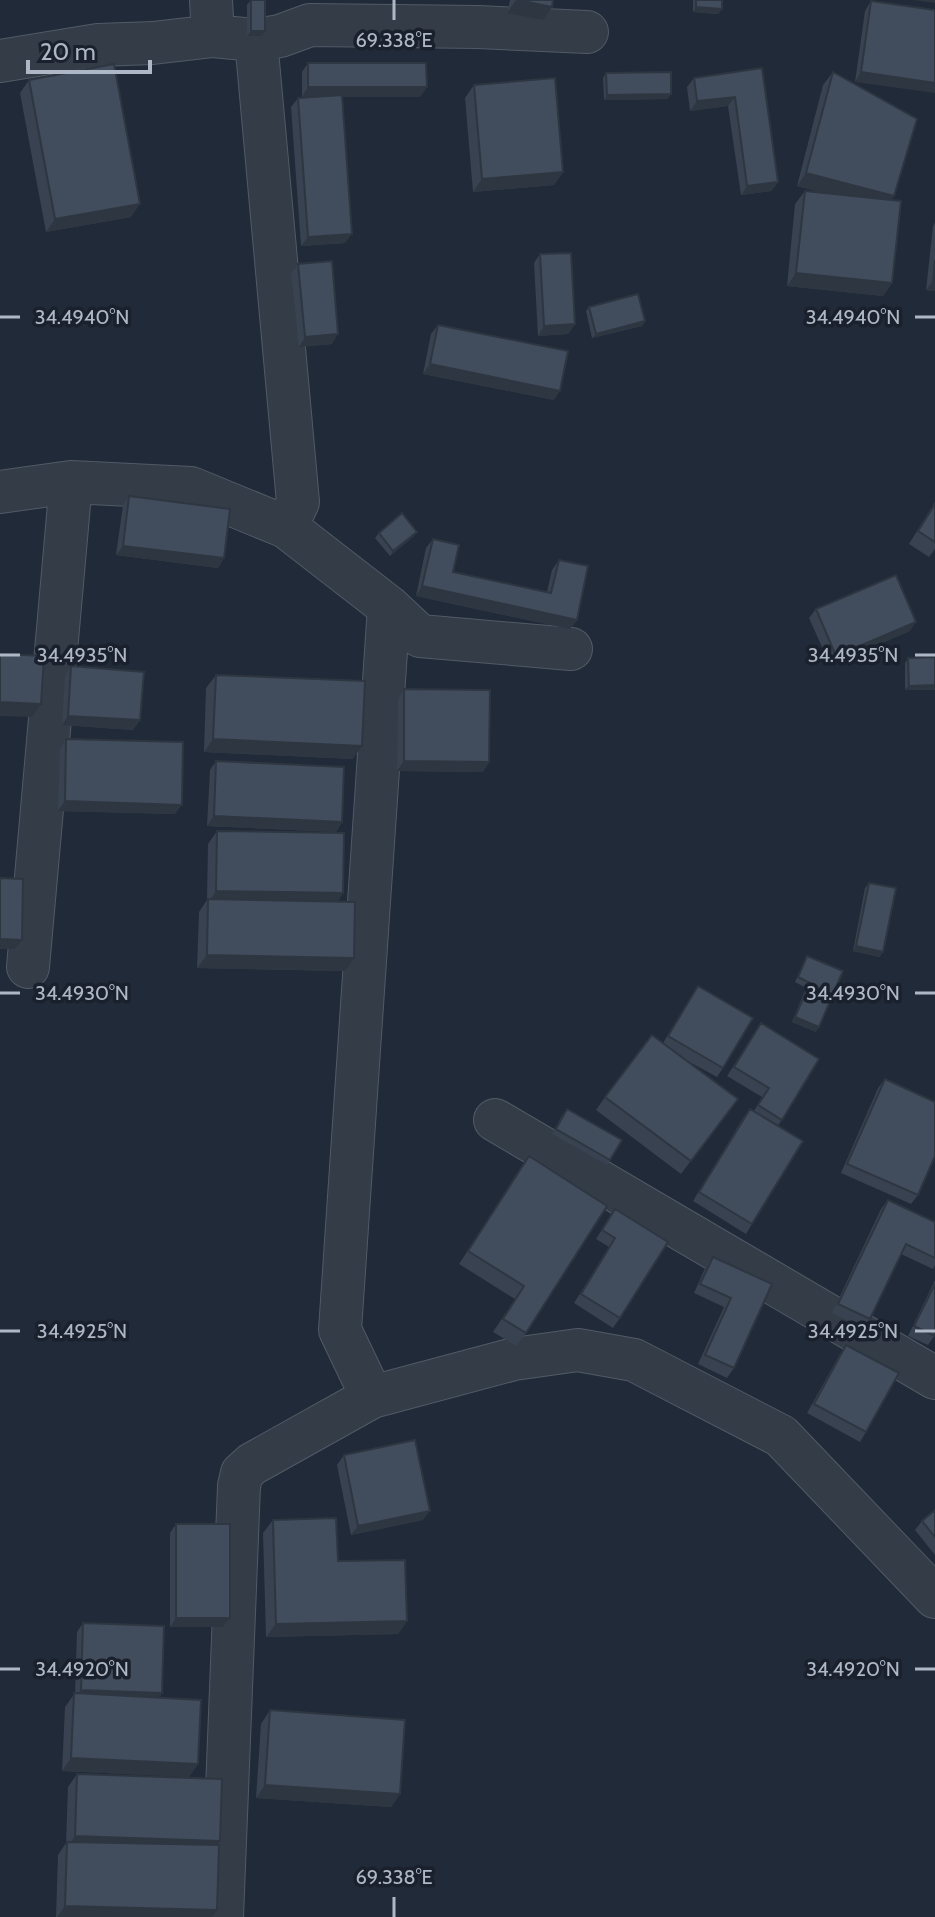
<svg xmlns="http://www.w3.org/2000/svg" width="935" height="1917" font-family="Cabin,sans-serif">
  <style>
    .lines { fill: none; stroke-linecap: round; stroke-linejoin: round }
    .street-casing { stroke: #515a66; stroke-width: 44 }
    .street { stroke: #343c48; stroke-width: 42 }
    .wall { fill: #384250 }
    .shaded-wall { fill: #2e3641 }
    .building { fill: #414d5d; stroke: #2e3641; stroke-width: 2 }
    .ticks { fill: none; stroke: #aeb7c5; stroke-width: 3 }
    .ticks-label { font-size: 20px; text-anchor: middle; fill: #aeb7c5; stroke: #1a212d; stroke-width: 7; stroke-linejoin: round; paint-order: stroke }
  </style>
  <rect width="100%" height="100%" fill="#212a38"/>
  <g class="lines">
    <defs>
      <path id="street" d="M211 0 213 36 256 40 298 502 286 527
        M256 40 280 36 310 25 478 27 587 32
        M0 61 98 45 153 43 213 36
        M0 492 71 482 191 488 286 527 389 607 420 636 571 649
        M389 607 340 1330 372 1397 514 1359 578 1350 634 1360 781 1436 935 1597
        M28 967 71 482
        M495 1120 935 1378
        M222 1917 239 1486 242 1473 252 1464 372 1397"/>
    </defs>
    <use href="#street" class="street-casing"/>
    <use href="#street" class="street"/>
  </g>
  <path class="wall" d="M251 0 265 31 262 36H247V5Z
    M510 0H553L552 7 543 20 507 13Z
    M693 0H722V9L718 14 693 12Z
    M871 1 935 10 855 82 865 11Z
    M308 63 427 87 420 97H342L345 243 301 246 291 107 298 98 322 97H302V72Z
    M762 68 778 182 771 191 741 195 728 106 690 111 687 87 694 78Z
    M833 72 892 200V283L883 296 787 286 795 204 805 191 820 192 797 186 823 85Z
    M606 73 668 99 604 100 603 78Z
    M29 80 131 217 46 232 20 93Z
    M474 85 563 172 554 185 473 192 465 98Z
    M935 223V291L926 290 933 226Z
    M540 254 575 324 568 334 538 336 534 263Z
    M298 264 332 344 299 347 291 274Z
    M589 307 645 321 642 326 592 338 586 311Z
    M438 325 554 400 423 374 431 334Z
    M129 496 224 558 218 568 116 555 123 505Z
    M935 502V549L929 557 909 544Z
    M379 533 414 536 390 556 375 538Z
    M433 539 453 572 547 592 552 570 559 560 577 620 570 629 416 596 426 548Z
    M816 609 910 631 830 665 809 618Z
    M935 657 905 690V663L908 658Z
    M71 666 140 720 133 730 62 725 65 676Z
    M216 675 353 759 204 752 206 688Z
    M404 689 489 762 483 772 397 771 398 699Z
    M66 739 175 814 58 811 60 749Z
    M216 761 342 822 336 832 207 826 210 770Z
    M217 831 343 893 338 901 354 958 345 971 197 968 199 912 207 900 208 844Z
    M869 883 880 957 853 951 865 888Z
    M807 956 816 1032 792 1022 806 988 795 982Z
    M698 986 723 1068 717 1077 682 1058 728 1112 681 1174 596 1110 605 1097 663 1043Z
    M761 1023 819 1059 778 1126 752 1224 746 1234 693 1201 743 1118 750 1109 754 1111 762 1097 727 1076Z
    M885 1079 918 1195 911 1204 841 1173 878 1088Z
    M563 1114 610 1160 607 1165 552 1134Z
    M529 1156 526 1333 516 1346 493 1332 515 1299 459 1264Z
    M888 1200 935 1222V1265L933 1269 901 1254 870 1319 864 1328 832 1313 881 1209Z
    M615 1209 620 1318 613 1328 574 1303 609 1247 596 1239Z
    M713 1257 772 1284 734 1368 727 1378 698 1364 724 1307 694 1293 706 1266Z
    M935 1280V1335L928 1345 908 1336Z
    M846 1345 866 1432 860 1442 807 1413 840 1354Z
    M344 1455 423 1520 351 1535 337 1465Z
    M935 1510V1555L915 1530 922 1521Z
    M273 1520 338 1561 407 1621 398 1634 266 1637 263 1533Z
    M176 1524 230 1618 223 1627H170V1533Z
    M83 1623 162 1693 159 1698 198 1764 189 1777 62 1771 65 1707 75 1693 77 1632Z
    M270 1710 400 1794 391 1807 256 1798 261 1724Z
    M77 1774 217 1845V1910L212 1917H56L58 1855 66 1843 68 1787Z"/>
  <path class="shaded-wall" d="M516 0 552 7 543 20 507 13Z
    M913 0H935V3Z
    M696 7 722 9 718 14 693 12Z
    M251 31H265L262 36H247Z
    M861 72 935 83V93L855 82Z
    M308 87H427L420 97H302Z
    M671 94 668 99 604 100 607 95Z
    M735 97 728 106 690 111 697 101Z
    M563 172 554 185 473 192 482 179Z
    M806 173 894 196 885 209 797 186Z
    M778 182 771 191 741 195 747 186Z
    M140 204 131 217 46 232 55 219Z
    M352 234 345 243 301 246 308 237Z
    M796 273 892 283 883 296 787 286Z
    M933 281H935V291L926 290Z
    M645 321 642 326 592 338 596 334Z
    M575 324 568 334 538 336 544 326Z
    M338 334 332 344 299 347 305 337Z
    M430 364 560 391 554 400 423 374Z
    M417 532 414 536 390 556 393 551Z
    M123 546 224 558 218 568 116 555Z
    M422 586 577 620 570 629 416 596Z
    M916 622 910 631 830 665 836 656Z
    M935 685V690H905L909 686Z
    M0 702 41 704 32 717 0 716Z
    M68 716 140 720 133 730 62 725Z
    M213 739 362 746 353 759 204 752Z
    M404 761 489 762 483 772 397 771Z
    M65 801 182 805 175 814 58 811Z
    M214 816 342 822 336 832 207 826Z
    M216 891 343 893 334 907 207 905Z
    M0 939 22 940 15 949H0Z
    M856 946 883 952 880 957 853 951Z
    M207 955 354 958 345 971 197 968Z
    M795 1017 819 1027 816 1032 792 1022Z
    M430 1511 423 1520 351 1535 358 1526Z
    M176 1618H230L223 1627H170Z
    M407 1621 398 1634 266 1637 276 1624Z
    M81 1690 162 1693 156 1703 74 1700Z
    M71 1758 198 1764 189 1777 62 1771Z
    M265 1785 400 1794 391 1807 256 1798Z
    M75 1836 220 1841 211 1854 66 1849Z
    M65 1906 217 1910 212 1917H57Z"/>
  <path class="building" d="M251 0H265V31H251Z
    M518 0H553L552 7Z
    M696 0H722V9L696 7Z
    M871 1 935 10V83L861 72Z
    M308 63H426L427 87H308Z
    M114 64 140 204 55 219 29 80Z
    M762 68 778 182 747 186 735 97 697 101 694 78Z
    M671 72V94L607 95 606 73Z
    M833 72 917 119 894 196 806 173Z
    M555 78 563 172 482 179 474 85Z
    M342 95 352 234 308 237 298 98Z
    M805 191 901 201 892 283 796 273Z
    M571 253 575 324 544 326 540 254Z
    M935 260V281H933Z
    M332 261 338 334 305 337 298 264Z
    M638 294 645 321 596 334 589 307Z
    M438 325 568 351 560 391 430 364Z
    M129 496 230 509 224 558 123 546Z
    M935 504V542L918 531Z
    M402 513 417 532 393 551 379 533Z
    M433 539 459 545 453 572 551 593 559 560 588 566 577 620 422 586Z
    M896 575 916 622 836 656 816 609Z
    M0 654 44 656 41 704 0 702Z
    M935 657V685L909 686 908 658Z
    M71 666 144 672 140 720 68 716Z
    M216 675 365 681 362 746 213 739Z
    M404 689 490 690 489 762 404 761Z
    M66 739 183 742 182 805 65 801Z
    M216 761 344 767 342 822 214 816Z
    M217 831 344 833 343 893 216 891Z
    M0 878 23 879 22 940 0 939Z
    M869 883 896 888 883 952 856 946Z
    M208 899 355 902 354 958 207 955Z
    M807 956 843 971 819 1027 795 1017 810 983 798 977Z
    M698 986 753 1018 723 1068 668 1036Z
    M761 1023 819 1059 782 1120 758 1105 769 1088 734 1067Z
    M652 1035 738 1099 691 1161 605 1097Z
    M885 1079 935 1102V1156L918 1195 847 1164Z
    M567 1109 622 1140 610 1160 556 1129Z
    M750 1109 803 1141 752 1224 699 1192Z
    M529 1156 607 1206 526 1333 503 1319 524 1286 468 1251Z
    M888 1200 935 1222V1258L906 1244 870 1319 838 1304Z
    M615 1209 668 1242 620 1318 581 1294 615 1238 602 1230Z
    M713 1257 772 1284 734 1368 705 1355 731 1298 700 1284Z
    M935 1284V1336L914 1326Z
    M846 1345 899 1373 866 1432 814 1404Z
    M415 1440 430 1511 358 1526 344 1455Z
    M935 1510V1537L922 1521Z
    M336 1518 338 1561 405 1560 407 1621 276 1624 273 1520Z
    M176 1524H230V1618H176Z
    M83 1623 164 1626 162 1693 81 1690Z
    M74 1693 201 1700 198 1764 71 1758Z
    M270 1710 405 1720 400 1794 265 1785Z
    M77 1774 222 1779 220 1841 75 1836Z
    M67 1842 219 1845 217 1910 65 1906Z"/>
  <path class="ticks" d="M394 0V20M0 317H20M915 317H935M0 655H20M915 655H935M0 993H20M915 993H935M0 1331H20M915 1331H935M0 1669H20M915 1669H935M394 1897V1917"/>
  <g class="ticks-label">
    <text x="394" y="47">69.338°E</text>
    <text x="82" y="324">34.4940°N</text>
    <text x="853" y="324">34.4940°N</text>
    <text x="82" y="662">34.4935°N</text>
    <text x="853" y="662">34.4935°N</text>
    <text x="82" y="1000">34.4930°N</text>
    <text x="853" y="1000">34.4930°N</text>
    <text x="82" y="1338">34.4925°N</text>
    <text x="853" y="1338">34.4925°N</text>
    <text x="82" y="1676">34.4920°N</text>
    <text x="853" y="1676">34.4920°N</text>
    <text x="394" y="1884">69.338°E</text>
  </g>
  <path d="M28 60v12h122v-12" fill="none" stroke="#aeb7c5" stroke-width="4"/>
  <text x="40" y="60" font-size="24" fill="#aeb7c5" stroke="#1a212d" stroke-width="6" paint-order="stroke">20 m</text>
</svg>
